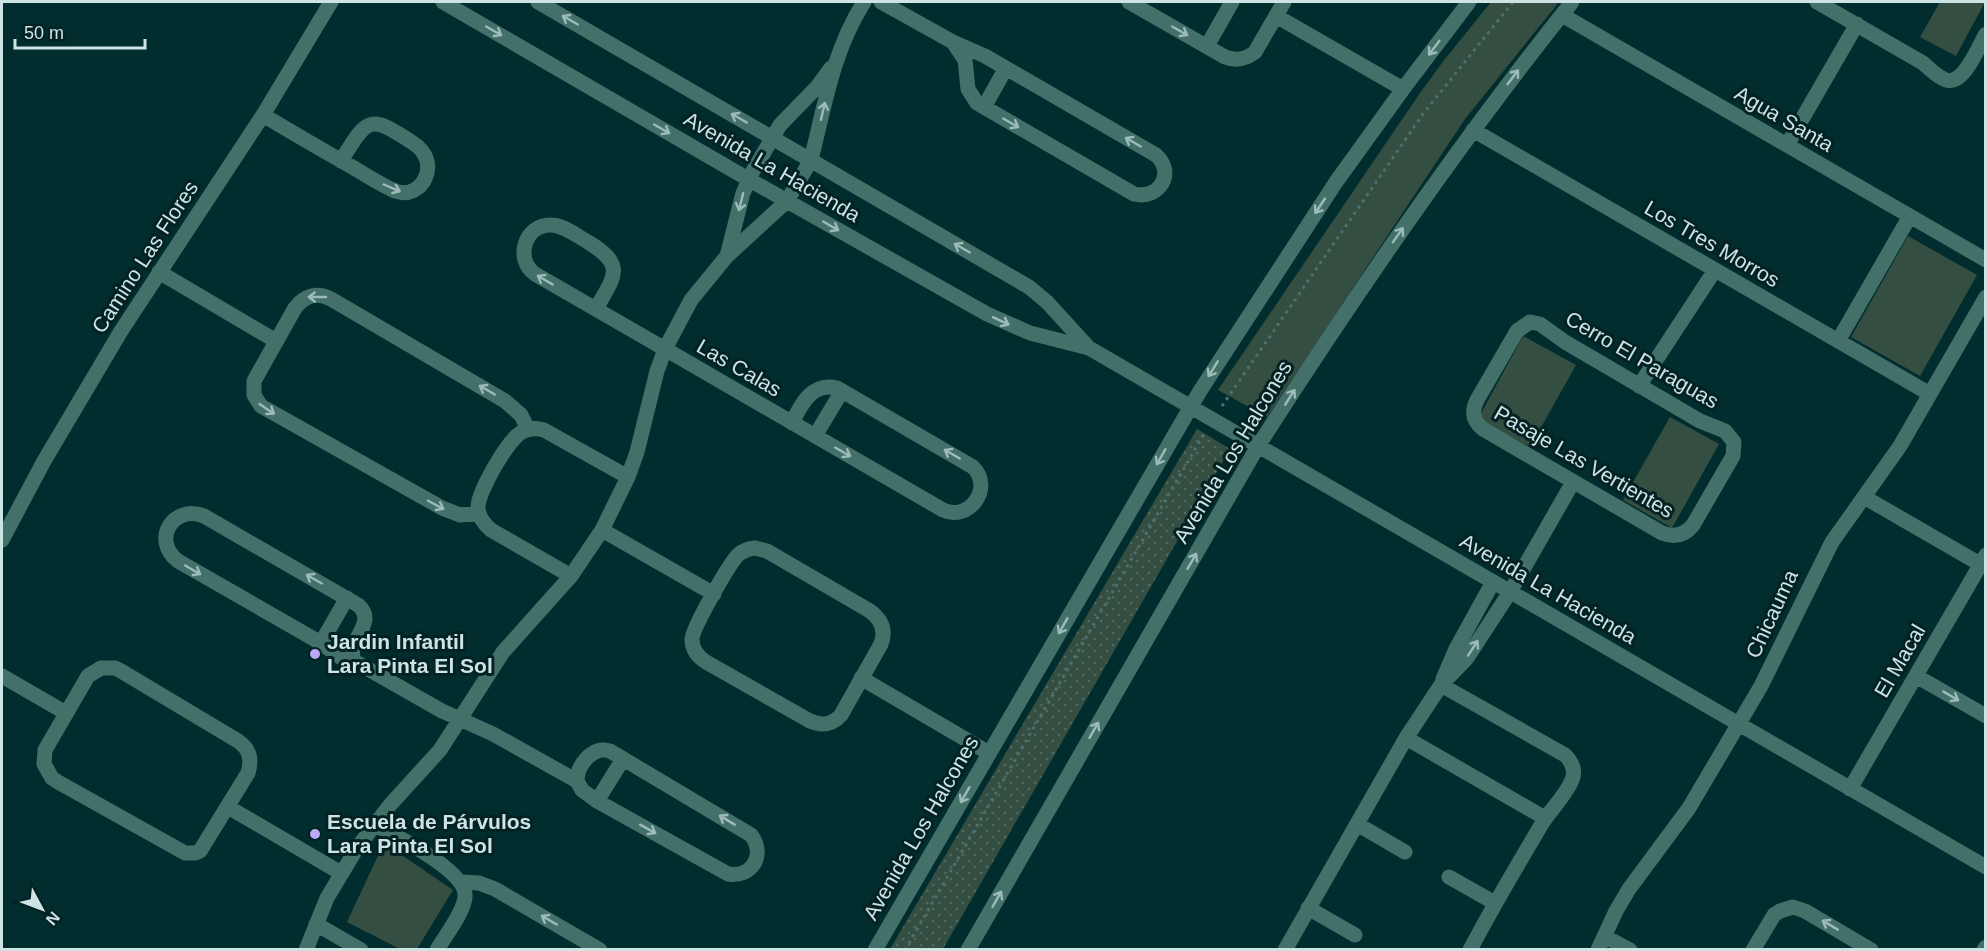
<svg xmlns="http://www.w3.org/2000/svg" width="1987" height="951" font-family="Helvetica,sans-serif">
  <style>
    .grass { fill: #344f42 }
    .park { fill: url(#park-dots) }
    .lines { fill: none; stroke-linecap: round; stroke-linejoin: round }
    .path { stroke: #4d7071; stroke-width: 3; stroke-dasharray: 3 4.5; stroke-linecap: butt }
    .minor { stroke: #437169; stroke-width: 15 }
    .oneway { stroke: #9dbbb9 }
    .poi-dot { fill: #bbaaf6; stroke: #032224; stroke-width: 2 }
    .labels { text-anchor: middle; stroke-width: 6; stroke-linejoin: round; paint-order: stroke }
    .street-label { font-size: 21px; fill: #cee3e4; stroke: #032224 }
    .poi-label { font-size: 21px; font-weight: bold; fill: #cee3e4; stroke: #032224; text-anchor: start }
  </style>
  <defs>
    <pattern id="park-dots" width="8" height="8" patternUnits="userSpaceOnUse" patternTransform="scale(1.5)"><rect width="8" height="8" fill="#344f42"/><path d="M2 2h.1M6 6h.1" fill="none" stroke="#50685d" stroke-width="1.8" stroke-linecap="round"/></pattern>
  </defs>
  <rect width="100%" height="100%" fill="#022d2f"/>
  <path class="grass" d="M1491 2H1559L1465 119 1267 417 1218 390 1420 93 1445 59Z
    M1940 2H1985L1956 56 1920 37Z
    M1908 236 1977 275 1920 376 1851 337Z
    M1523 336 1576 365 1530 447 1478 419Z
    M1670 417 1719 444 1672 528 1623 500Z
    M384 843 453 890 417 949H400L347 922Z"/>
  <path class="park" d="M1197 429 1230 449 943 949H890Z"/>
  <g class="lines">
    <path class="path" d="M1222 406 1423 114 1513 2
      M905 950 1205 432"/>
    <path class="minor" d="M443 2 748 179 987 314 1030 333 1089 348 1986 867
      M538 2 1029 287 1047 302 1089 348
      M881 2 953 42 985 56 1156 155C1176 173 1159 200 1134 194L977 103 968 89 965 60 953 42
      M1129 2 1225 57C1236 61 1245 60 1255 52L1284 2
      M1817 2 1923 63C1930 69 1937 77 1946 80 1964 86 1978 47 1986 34
      M1562 15 1986 260
      M1276 16 1403 89
      M1207 46 1232 2
      M984 107 1006 68
      M263 115C293 133 324 151 354 168 367 176 381 185 395 191 422 201 443 162 413 143 369 114 368 117 341 161
      M1473 130 1930 394
      M1787 145 1857 24
      M727 256 743 193 753 171 780 125 817 87 831 68
      M159 272 276 341
      M596 309C614 276 627 266 588 242 577 236 564 225 551 225 525 224 514 259 535 274 578 299 621 324 665 349L943 510C969 522 994 488 973 467L837 388C812 382 801 404 792 423
      M1530 322 1540 324 1565 342 1700 421 1725 431 1734 442 1733 456 1693 525C1685 535 1675 538 1662 533L1483 429C1473 421 1471 412 1477 400L1517 331Z
      M1838 341 1910 216
      M1639 386 1715 270
      M815 436 842 391
      M1864 497 1980 564
      M478 513 460 515 442 508 261 406 254 395V381L295 308C305 295 317 292 331 299L505 401 521 415 528 429
      M602 530 714 594
      M2 540 44 461 121 331 263 115 331 2
      M755 548 767 551 870 611C882 620 886 631 881 644L841 715C832 725 822 726 810 721L706 662C698 657 692 649 692 639 693 627 729 564 738 555 743 550 748 549 755 548Z
      M571 576 491 530C484 524 478 517 478 507 478 492 508 439 522 432 529 428 537 428 544 430L628 477
      M321 643 347 598
      M354 661C345 640 379 623 358 605L204 516C173 504 151 540 178 561L321 643 340 657 354 661 442 711 493 734 577 781 582 790 597 801 728 874C752 878 766 855 751 835L610 751C593 745 577 765 577 781
      M101 668H115L121 671 238 741C250 749 252 760 248 773L200 851 195 853H185L58 782 52 778 44 764 45 750 88 676Z
      M2 676 66 713
      M1916 676 1986 716
      M861 678 989 753
      M1443 679 1456 649 1493 582
      M1441 685 1565 755C1572 762 1576 770 1572 780 1566 795 1552 808 1543 822 1518 864 1493 906 1470 950
      M1406 738 1545 818
      M1850 789 1986 555
      M597 801 623 759
      M228 807 341 873
      M374 824C394 835 468 871 465 897 464 912 445 936 437 950
      M1357 824 1405 852
      M1449 877 1495 903
      M461 882 479 883 495 889 600 950
      M1308 908 1355 935
      M316 924 361 950
      M1604 936 1630 950
      M306 950 327 898 357 848 390 805 440 750 503 652 571 576 602 530 628 477 637 452 657 371 665 349 691 300 727 256 787 201 811 160C825 104 833 51 864 2
      M875 950 1200 391 1336 182 1403 89 1469 2
      M968 950 1258 446C1356 293 1459 143 1572 2
      M1285 950 1406 738 1441 685 1467 658 1510 592 1573 482
      M1598 950 1616 911 1629 889 1689 808 1761 686 1832 542 1900 446 1986 297
      M1753 950 1774 915 1780 911 1793 907 1805 911 1871 950
      M1984 950 1986 947"/>
  </g>
  <defs><path id="oneway-shaft" d="M-6 0H5M1.5-3L5.5 0L1.5 3" fill="none" stroke-width="1.6" stroke-linecap="round" stroke-linejoin="round" transform="scale(1.5)"/></defs>
  <g class="oneway">
    <use href="#oneway-shaft" transform="translate(570 20) rotate(-150)"/>
    <use href="#oneway-shaft" transform="translate(494 31) rotate(30)"/>
    <use href="#oneway-shaft" transform="translate(1180 31) rotate(30)"/>
    <use href="#oneway-shaft" transform="translate(1434 48) rotate(127)"/>
    <use href="#oneway-shaft" transform="translate(1513 77) rotate(-53)"/>
    <use href="#oneway-shaft" transform="translate(823 111) rotate(-77)"/>
    <use href="#oneway-shaft" transform="translate(739 118) rotate(-150)"/>
    <use href="#oneway-shaft" transform="translate(1011 123) rotate(30)"/>
    <use href="#oneway-shaft" transform="translate(662 129) rotate(30)"/>
    <use href="#oneway-shaft" transform="translate(1133 142) rotate(-150)"/>
    <use href="#oneway-shaft" transform="translate(392 188) rotate(23)"/>
    <use href="#oneway-shaft" transform="translate(741 202) rotate(104)"/>
    <use href="#oneway-shaft" transform="translate(1320 206) rotate(124)"/>
    <use href="#oneway-shaft" transform="translate(831 226) rotate(30)"/>
    <use href="#oneway-shaft" transform="translate(1398 235) rotate(-55)"/>
    <use href="#oneway-shaft" transform="translate(962 248) rotate(-150)"/>
    <use href="#oneway-shaft" transform="translate(545 280) rotate(-150)"/>
    <use href="#oneway-shaft" transform="translate(317 297) rotate(180)"/>
    <use href="#oneway-shaft" transform="translate(1001 321) rotate(25)"/>
    <use href="#oneway-shaft" transform="translate(1213 369) rotate(122)"/>
    <use href="#oneway-shaft" transform="translate(487 390) rotate(-150)"/>
    <use href="#oneway-shaft" transform="translate(1290 397) rotate(-58)"/>
    <use href="#oneway-shaft" transform="translate(267 409) rotate(34)"/>
    <use href="#oneway-shaft" transform="translate(843 452) rotate(30)"/>
    <use href="#oneway-shaft" transform="translate(952 454) rotate(-150)"/>
    <use href="#oneway-shaft" transform="translate(1161 457) rotate(120)"/>
    <use href="#oneway-shaft" transform="translate(436 505) rotate(28)"/>
    <use href="#oneway-shaft" transform="translate(1192 561) rotate(-60)"/>
    <use href="#oneway-shaft" transform="translate(193 570) rotate(30)"/>
    <use href="#oneway-shaft" transform="translate(314 579) rotate(-150)"/>
    <use href="#oneway-shaft" transform="translate(1063 626) rotate(120)"/>
    <use href="#oneway-shaft" transform="translate(1473 648) rotate(-57)"/>
    <use href="#oneway-shaft" transform="translate(1951 696) rotate(30)"/>
    <use href="#oneway-shaft" transform="translate(1094 730) rotate(-60)"/>
    <use href="#oneway-shaft" transform="translate(965 795) rotate(120)"/>
    <use href="#oneway-shaft" transform="translate(727 820) rotate(-149)"/>
    <use href="#oneway-shaft" transform="translate(648 829) rotate(29)"/>
    <use href="#oneway-shaft" transform="translate(997 899) rotate(-60)"/>
    <use href="#oneway-shaft" transform="translate(549 920) rotate(-150)"/>
    <use href="#oneway-shaft" transform="translate(1830 925) rotate(-149)"/>
  </g>
  <g class="poi-dot">
    <circle cx="315" cy="654" r="6"/>
    <circle cx="315" cy="834" r="6"/>
  </g>
  <g class="labels">
    <g class="street-label">
      <text transform="translate(1784 119) rotate(30)" y="7">Agua Santa</text>
      <text transform="translate(772 167) rotate(30)" y="7">Avenida La Hacienda</text>
      <text transform="translate(1712 244) rotate(30)" y="7">Los Tres Morros</text>
      <text transform="translate(145 257) rotate(-57)" y="7">Camino Las Flores</text>
      <text transform="translate(1642 360) rotate(30)" y="7">Cerro El Paraguas</text>
      <text transform="translate(739 368) rotate(30)" y="7">Las Calas</text>
      <text transform="translate(1233 452) rotate(-59)" y="7">Avenida Los Halcones</text>
      <text transform="translate(1584 462) rotate(30)" y="7">Pasaje Las Vertientes</text>
      <text transform="translate(1548 589) rotate(30)" y="7">Avenida La Hacienda</text>
      <text transform="translate(1772 614) rotate(-65)" y="7">Chicauma</text>
      <text transform="translate(1900 661) rotate(-60)" y="7">El Macal</text>
      <text transform="translate(921 828) rotate(-60)" y="7">Avenida Los Halcones</text>
    </g>
    <g class="poi-label">
      <text x="327" y="649">Jardin Infantil<tspan x="327" dy="24">Lara Pinta El Sol</tspan></text>
      <text x="327" y="829">Escuela de Párvulos<tspan x="327" dy="24">Lara Pinta El Sol</tspan></text>
    </g>
  </g>
  <rect width="1987" height="951" fill="none" stroke="#cee3e4" stroke-width="6"/>
  <g transform="translate(42 909) rotate(131)" stroke="#032224" stroke-width="4.5" paint-order="stroke">
  <path d="M0-4.5L10 22L0 15L-10 22Z" fill="#cee3e4"/>
  <text y="-9" font-size="16" font-weight="bold" text-anchor="middle" fill="#cee3e4">N</text>
  </g>
  <path d="M15 39v9h130v-9" fill="none" stroke="#cee3e4" stroke-width="3"/>
  <text x="24" y="39" font-size="18" fill="#cee3e4" stroke="#032224" stroke-width="4.5" paint-order="stroke">50 m</text>
</svg>
